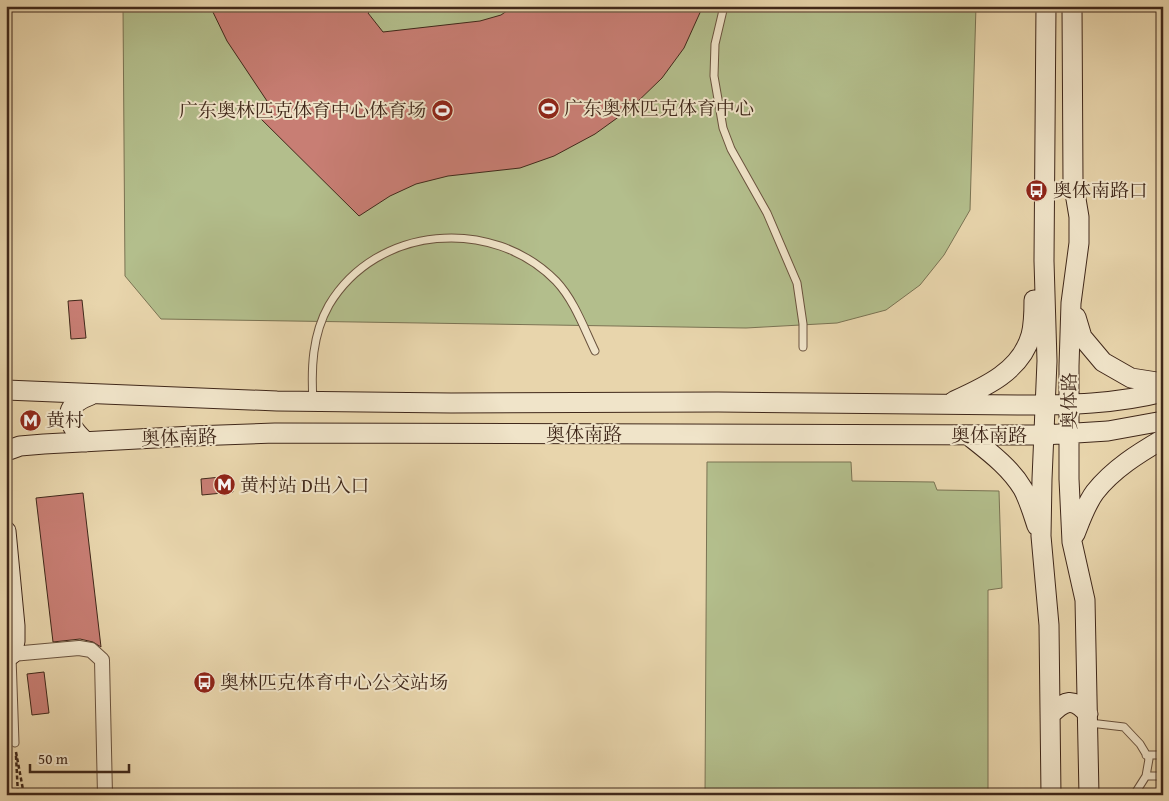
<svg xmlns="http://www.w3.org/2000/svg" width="1169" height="801" font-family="'Gentium Book Plus','Noto Serif SC',serif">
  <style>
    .green { fill: #b3be8c; stroke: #7a7353 }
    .building { fill: #c87e74; stroke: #40281a }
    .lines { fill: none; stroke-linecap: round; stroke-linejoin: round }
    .lane-casing { stroke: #6a533e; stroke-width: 9 }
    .street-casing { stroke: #6a533e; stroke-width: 16 }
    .secondary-casing { stroke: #40281a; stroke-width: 21 }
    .path { stroke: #40281a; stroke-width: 2.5; stroke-dasharray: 4 2.5; stroke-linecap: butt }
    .lane { stroke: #f0e4c9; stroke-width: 7 }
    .street { stroke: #f0e4c9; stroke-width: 14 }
    .secondary { stroke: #f0e4c9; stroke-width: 19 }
    .labels { text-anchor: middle; stroke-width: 4; stroke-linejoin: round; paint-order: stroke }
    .poi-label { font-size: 19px; fill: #40281a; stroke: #f0e4c9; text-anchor: start }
    .street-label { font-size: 19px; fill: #40281a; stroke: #f0e4c9 }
  </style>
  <rect width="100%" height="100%" fill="#e8d5ac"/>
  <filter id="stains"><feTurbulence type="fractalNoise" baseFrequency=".004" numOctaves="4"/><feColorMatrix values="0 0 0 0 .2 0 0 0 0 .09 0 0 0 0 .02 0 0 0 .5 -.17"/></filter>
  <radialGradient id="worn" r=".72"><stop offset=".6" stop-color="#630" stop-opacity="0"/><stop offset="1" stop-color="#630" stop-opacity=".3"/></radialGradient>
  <path class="green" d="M123 6H976L970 210 944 255 920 285 886 310 837 323 746 328 161 319 125 276Z
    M707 462H851L852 481 934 482 937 490 999 491 1002 588 988 590V795H705Z"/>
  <path class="building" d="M210 6H375L368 13 383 32 480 21 501 15 514 6H703L684 48 662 78 631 108 595 134 554 156 520 168 448 176 416 184 390 196 359 216 255 113 267 101 227 41Z
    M82 300 86 338 71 339 68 301Z
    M231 476 233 492 202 495 201 479Z
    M83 493 101 647 93 642 80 639 53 642 36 498Z
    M44 672 49 713 32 715 27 674Z"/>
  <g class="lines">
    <defs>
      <path id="lane" d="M724 6 715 44 714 76 723 128 731 149 767 213 797 283 803 324V347
        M313 401C311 369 312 335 329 305 377 225 492 216 556 281 574 300 584 328 595 351
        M12 657 15 743
        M1090 723 1124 727 1140 744 1149 759 1146 776 1134 795
        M1146 755H1163
        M1146 776H1163"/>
      <path id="street" d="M12 654 79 648 91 650 102 660 105 795"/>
      <path id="secondary" d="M1046 6 1044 261 1047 361 1042 479 1041 536 1049 625 1051 795
        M1072 6 1073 181 1079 217V243L1071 303 1069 366V479L1072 542 1085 600 1089 795
        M1076 317 1082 337 1103 362 1131 378 1163 383
        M6 390 277 401 451 403 718 402 1021 405C1068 405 1116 404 1163 392
        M954 401C985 387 1021 371 1031 335 1034 324 1034 312 1034 300
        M968 435C988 451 1010 467 1023 489 1029 500 1033 514 1037 526
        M86 442C64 422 62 406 91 395
        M6 451 20 446 44 444 193 436 275 433 1044 435 1108 431 1163 421
        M6 531 15 626V641L12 654 6 658
        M1075 534C1081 519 1086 504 1095 492 1113 469 1139 453 1163 439
        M1050 715C1065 700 1073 697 1088 714"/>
    </defs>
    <use href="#lane" class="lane-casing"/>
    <use href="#street" class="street-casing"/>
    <use href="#secondary" class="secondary-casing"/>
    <path class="path" d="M16 752 24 795
      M16 756 18 795"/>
    <use href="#lane" class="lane"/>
    <use href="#street" class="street"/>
    <use href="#secondary" class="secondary"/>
  </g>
  <defs>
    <symbol id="stadium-disc" viewBox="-11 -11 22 22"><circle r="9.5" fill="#8f2418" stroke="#f0e4c9"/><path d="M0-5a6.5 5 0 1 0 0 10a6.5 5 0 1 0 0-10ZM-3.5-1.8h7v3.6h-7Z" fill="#fff"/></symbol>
    <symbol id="bus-disc" viewBox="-11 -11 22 22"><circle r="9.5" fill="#8f2418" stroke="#f0e4c9"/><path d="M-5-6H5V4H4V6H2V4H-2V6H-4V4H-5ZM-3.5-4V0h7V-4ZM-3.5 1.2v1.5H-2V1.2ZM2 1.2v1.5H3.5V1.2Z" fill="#fff"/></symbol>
    <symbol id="metro-disc" viewBox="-11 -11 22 22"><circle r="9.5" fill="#8f2418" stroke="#f0e4c9"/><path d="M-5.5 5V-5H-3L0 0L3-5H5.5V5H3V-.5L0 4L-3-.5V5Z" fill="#fff"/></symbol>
  </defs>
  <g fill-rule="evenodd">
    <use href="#stadium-disc" x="536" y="96" width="25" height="25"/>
    <use href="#stadium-disc" x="430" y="98" width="25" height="25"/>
    <use href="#bus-disc" x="1024" y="178" width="25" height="25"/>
    <use href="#metro-disc" x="18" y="408" width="25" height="25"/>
    <use href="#metro-disc" x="212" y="472" width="25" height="25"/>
    <use href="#bus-disc" x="192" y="670" width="25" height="25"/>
  </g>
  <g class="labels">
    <g class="poi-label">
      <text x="564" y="115">广东奥林匹克体育中心</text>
      <text x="426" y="117" text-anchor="end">广东奥林匹克体育中心体育场</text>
      <text x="1053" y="197">奥体南路口</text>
      <text x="46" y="427">黄村</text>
      <text x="240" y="492">黄村站 D出入口</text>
      <text x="220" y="689">奥林匹克体育中心公交站场</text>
    </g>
    <g class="street-label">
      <text transform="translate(1069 401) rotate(-90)" y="7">奥体路</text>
      <text x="584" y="441">奥体南路</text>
      <text x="989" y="442">奥体南路</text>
      <text transform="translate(179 437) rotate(-2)" y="7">奥体南路</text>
    </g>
  </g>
  <rect width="1169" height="801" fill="none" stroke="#e8d5ac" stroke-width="25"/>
  <rect x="8" y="8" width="1154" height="786" fill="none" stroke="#40281a" stroke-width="2.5"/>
  <rect x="12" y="12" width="1144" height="776" fill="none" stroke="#40281a"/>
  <path d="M30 764v8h99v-8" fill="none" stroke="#40281a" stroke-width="2.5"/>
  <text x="38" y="764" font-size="15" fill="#40281a" stroke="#f0e4c9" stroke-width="4" paint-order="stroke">50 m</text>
  <rect width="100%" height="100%" filter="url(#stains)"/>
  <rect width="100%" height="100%" fill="url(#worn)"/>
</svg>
